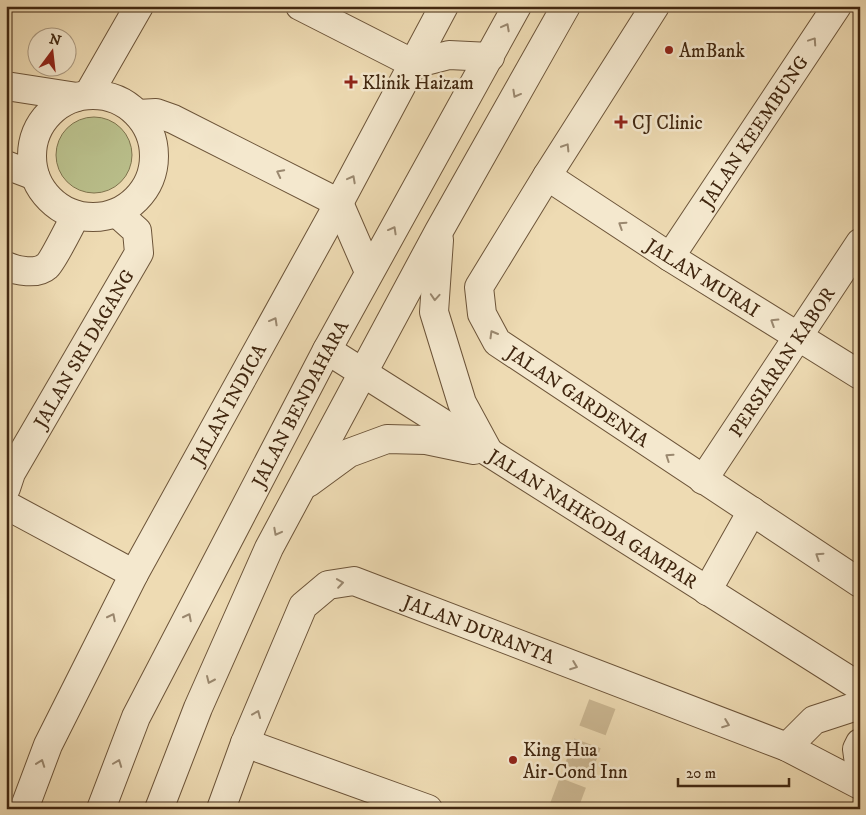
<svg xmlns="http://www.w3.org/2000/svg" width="866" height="815" font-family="'IM FELL DW Pica',serif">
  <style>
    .green { fill: #bac08c; stroke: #7e744e }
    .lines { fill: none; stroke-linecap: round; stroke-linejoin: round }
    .minor-tunnel { stroke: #cbb792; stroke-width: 28; stroke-dasharray: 28 14; stroke-linecap: butt }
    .minor-casing { stroke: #6c5439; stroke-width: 30 }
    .minor { stroke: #f4e8ce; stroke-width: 28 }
    .oneway { stroke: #9a886f }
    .poi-dot { fill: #8f2418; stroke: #f4e8ce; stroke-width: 2 }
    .labels { text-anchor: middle; stroke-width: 5; stroke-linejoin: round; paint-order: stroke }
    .poi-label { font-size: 19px; fill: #412710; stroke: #f4e8ce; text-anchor: start }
    .street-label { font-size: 19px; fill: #412710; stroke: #f4e8ce }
  </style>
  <rect width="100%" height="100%" fill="#eedbb3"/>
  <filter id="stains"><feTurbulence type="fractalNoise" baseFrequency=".004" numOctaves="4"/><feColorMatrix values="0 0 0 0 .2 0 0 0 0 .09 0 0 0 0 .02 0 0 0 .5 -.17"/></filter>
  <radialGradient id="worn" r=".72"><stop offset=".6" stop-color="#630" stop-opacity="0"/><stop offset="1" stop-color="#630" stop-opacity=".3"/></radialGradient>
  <path class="green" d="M56 155a38 38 0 1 1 76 0a38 38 0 1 1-76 0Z"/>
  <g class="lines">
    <path class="minor-tunnel" d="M563 809 611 681"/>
    <defs>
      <g id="minor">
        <path d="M300 6 414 64 449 55 490 57"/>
        <path id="s1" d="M655 6 547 176 479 287 482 314 497 342 860 583"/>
        <path d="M6 86 77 97"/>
        <circle cx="93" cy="156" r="61"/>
        <path d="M88 95 139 6"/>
        <path d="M138 114 156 113 173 119 339 203 369 272"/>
        <path d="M6 165 35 176"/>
        <path id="s2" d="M547 176 670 257 860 375"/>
        <path d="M439 240 434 312 462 403 488 451"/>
        <path id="s3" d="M670 257 837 6"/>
        <path d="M6 266C17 271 37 275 47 266 53 261 71 224 76 215"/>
        <path id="s4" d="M327 350 860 687"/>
        <path id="s5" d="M703 480 860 243"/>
        <path d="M308 483 349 453 387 439 426 440 474 450"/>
        <path id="s6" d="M6 488 11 473 139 253 137 231 117 213"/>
        <path d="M6 505 134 574"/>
        <path d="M707 591 752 511"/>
        <path d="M245 743 428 809"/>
        <path d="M860 743 857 749 860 771"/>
        <path d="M787 747 814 720 860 705"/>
        <path id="s7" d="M24 809 48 745 134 574 339 203 444 6"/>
        <path id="s8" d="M101 809 136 717 327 350 517 6"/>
        <path d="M159 809 198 708 269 548 439 231 566 6"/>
        <path id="s9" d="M221 809 245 743 303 606 328 585 354 581 787 747 860 785"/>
      </g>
    </defs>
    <use href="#minor" class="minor-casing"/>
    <use href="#minor" class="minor"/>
  </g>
  <defs><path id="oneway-chevron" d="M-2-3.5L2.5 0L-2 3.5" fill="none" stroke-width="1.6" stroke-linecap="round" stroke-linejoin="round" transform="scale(1.25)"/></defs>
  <g class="oneway">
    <use href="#oneway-chevron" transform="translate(506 27) rotate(-62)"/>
    <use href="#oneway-chevron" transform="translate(813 41) rotate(-56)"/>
    <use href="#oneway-chevron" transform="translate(516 94) rotate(119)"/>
    <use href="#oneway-chevron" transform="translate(566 147) rotate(-58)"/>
    <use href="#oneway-chevron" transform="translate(280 173) rotate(-153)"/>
    <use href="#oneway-chevron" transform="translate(352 179) rotate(-62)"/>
    <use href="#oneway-chevron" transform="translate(622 225) rotate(-147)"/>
    <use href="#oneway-chevron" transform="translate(393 230) rotate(-61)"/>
    <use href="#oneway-chevron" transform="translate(435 297) rotate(94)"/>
    <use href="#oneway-chevron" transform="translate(274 321) rotate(-61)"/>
    <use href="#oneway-chevron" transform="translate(774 322) rotate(-148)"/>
    <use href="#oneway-chevron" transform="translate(493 334) rotate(-120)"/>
    <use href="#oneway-chevron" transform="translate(669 457) rotate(-146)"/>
    <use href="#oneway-chevron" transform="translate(277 532) rotate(118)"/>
    <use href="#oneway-chevron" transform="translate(819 556) rotate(-147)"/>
    <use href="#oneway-chevron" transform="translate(340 583) rotate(-8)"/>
    <use href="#oneway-chevron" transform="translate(112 617) rotate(-63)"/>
    <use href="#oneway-chevron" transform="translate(188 617) rotate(-63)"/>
    <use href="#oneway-chevron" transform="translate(574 666) rotate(21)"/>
    <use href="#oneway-chevron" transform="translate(210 680) rotate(114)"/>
    <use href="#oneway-chevron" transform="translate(257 714) rotate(-67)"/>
    <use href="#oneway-chevron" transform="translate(726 724) rotate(21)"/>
    <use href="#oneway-chevron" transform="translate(41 763) rotate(-70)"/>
    <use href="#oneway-chevron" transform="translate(118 763) rotate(-69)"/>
  </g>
  <g class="poi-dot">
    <circle cx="669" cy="50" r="5"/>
    <path d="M348.5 74.5h5v5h5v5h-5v5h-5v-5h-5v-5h5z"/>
    <path d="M618.5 114.5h5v5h5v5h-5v5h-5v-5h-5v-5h5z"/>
    <circle cx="513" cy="760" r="5"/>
  </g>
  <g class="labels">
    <g class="poi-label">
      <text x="679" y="57">AmBank</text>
      <text x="362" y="89">Klinik Haizam</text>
      <text x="632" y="129">CJ Clinic</text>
      <text x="523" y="756">King Hua<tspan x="523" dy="22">Air-Cond Inn</tspan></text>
    </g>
    <g class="street-label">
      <text dy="7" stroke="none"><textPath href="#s3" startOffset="151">JALAN KEEMBUNG</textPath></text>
      <text dy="7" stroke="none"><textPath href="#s2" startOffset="186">JALAN MURAI</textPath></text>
      <text dy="7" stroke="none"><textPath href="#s6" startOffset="160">JALAN SRI DAGANG</textPath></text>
      <text dy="7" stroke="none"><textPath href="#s5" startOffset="142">PERSIARAN KABOR</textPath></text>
      <text dy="7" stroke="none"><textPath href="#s1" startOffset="488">JALAN GARDENIA</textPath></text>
      <text dy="7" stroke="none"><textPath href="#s8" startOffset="452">JALAN BENDAHARA</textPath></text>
      <text dy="7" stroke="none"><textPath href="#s7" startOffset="454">JALAN INDICA</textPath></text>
      <text dy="7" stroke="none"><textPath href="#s4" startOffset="315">JALAN NAHKODA GAMPAR</textPath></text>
      <text dy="7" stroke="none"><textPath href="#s9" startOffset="412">JALAN DURANTA</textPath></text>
    </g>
  </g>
  <rect width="866" height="815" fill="none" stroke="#eedbb3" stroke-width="25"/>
  <rect x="8" y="8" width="851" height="800" fill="none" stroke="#412710" stroke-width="2.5"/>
  <rect x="12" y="12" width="841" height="790" fill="none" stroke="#412710"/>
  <g transform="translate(52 52) rotate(15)"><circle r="24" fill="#f4e8ce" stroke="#ac9b82"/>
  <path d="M0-4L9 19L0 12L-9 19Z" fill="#8f2418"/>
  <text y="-8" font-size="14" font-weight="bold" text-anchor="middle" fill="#412710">N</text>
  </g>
  <path d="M678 778v8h111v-8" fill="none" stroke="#412710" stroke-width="2.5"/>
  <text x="686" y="778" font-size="15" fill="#412710" stroke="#f4e8ce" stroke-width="4" paint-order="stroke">20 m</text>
  <rect width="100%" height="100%" filter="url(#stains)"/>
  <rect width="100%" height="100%" fill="url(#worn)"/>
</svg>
